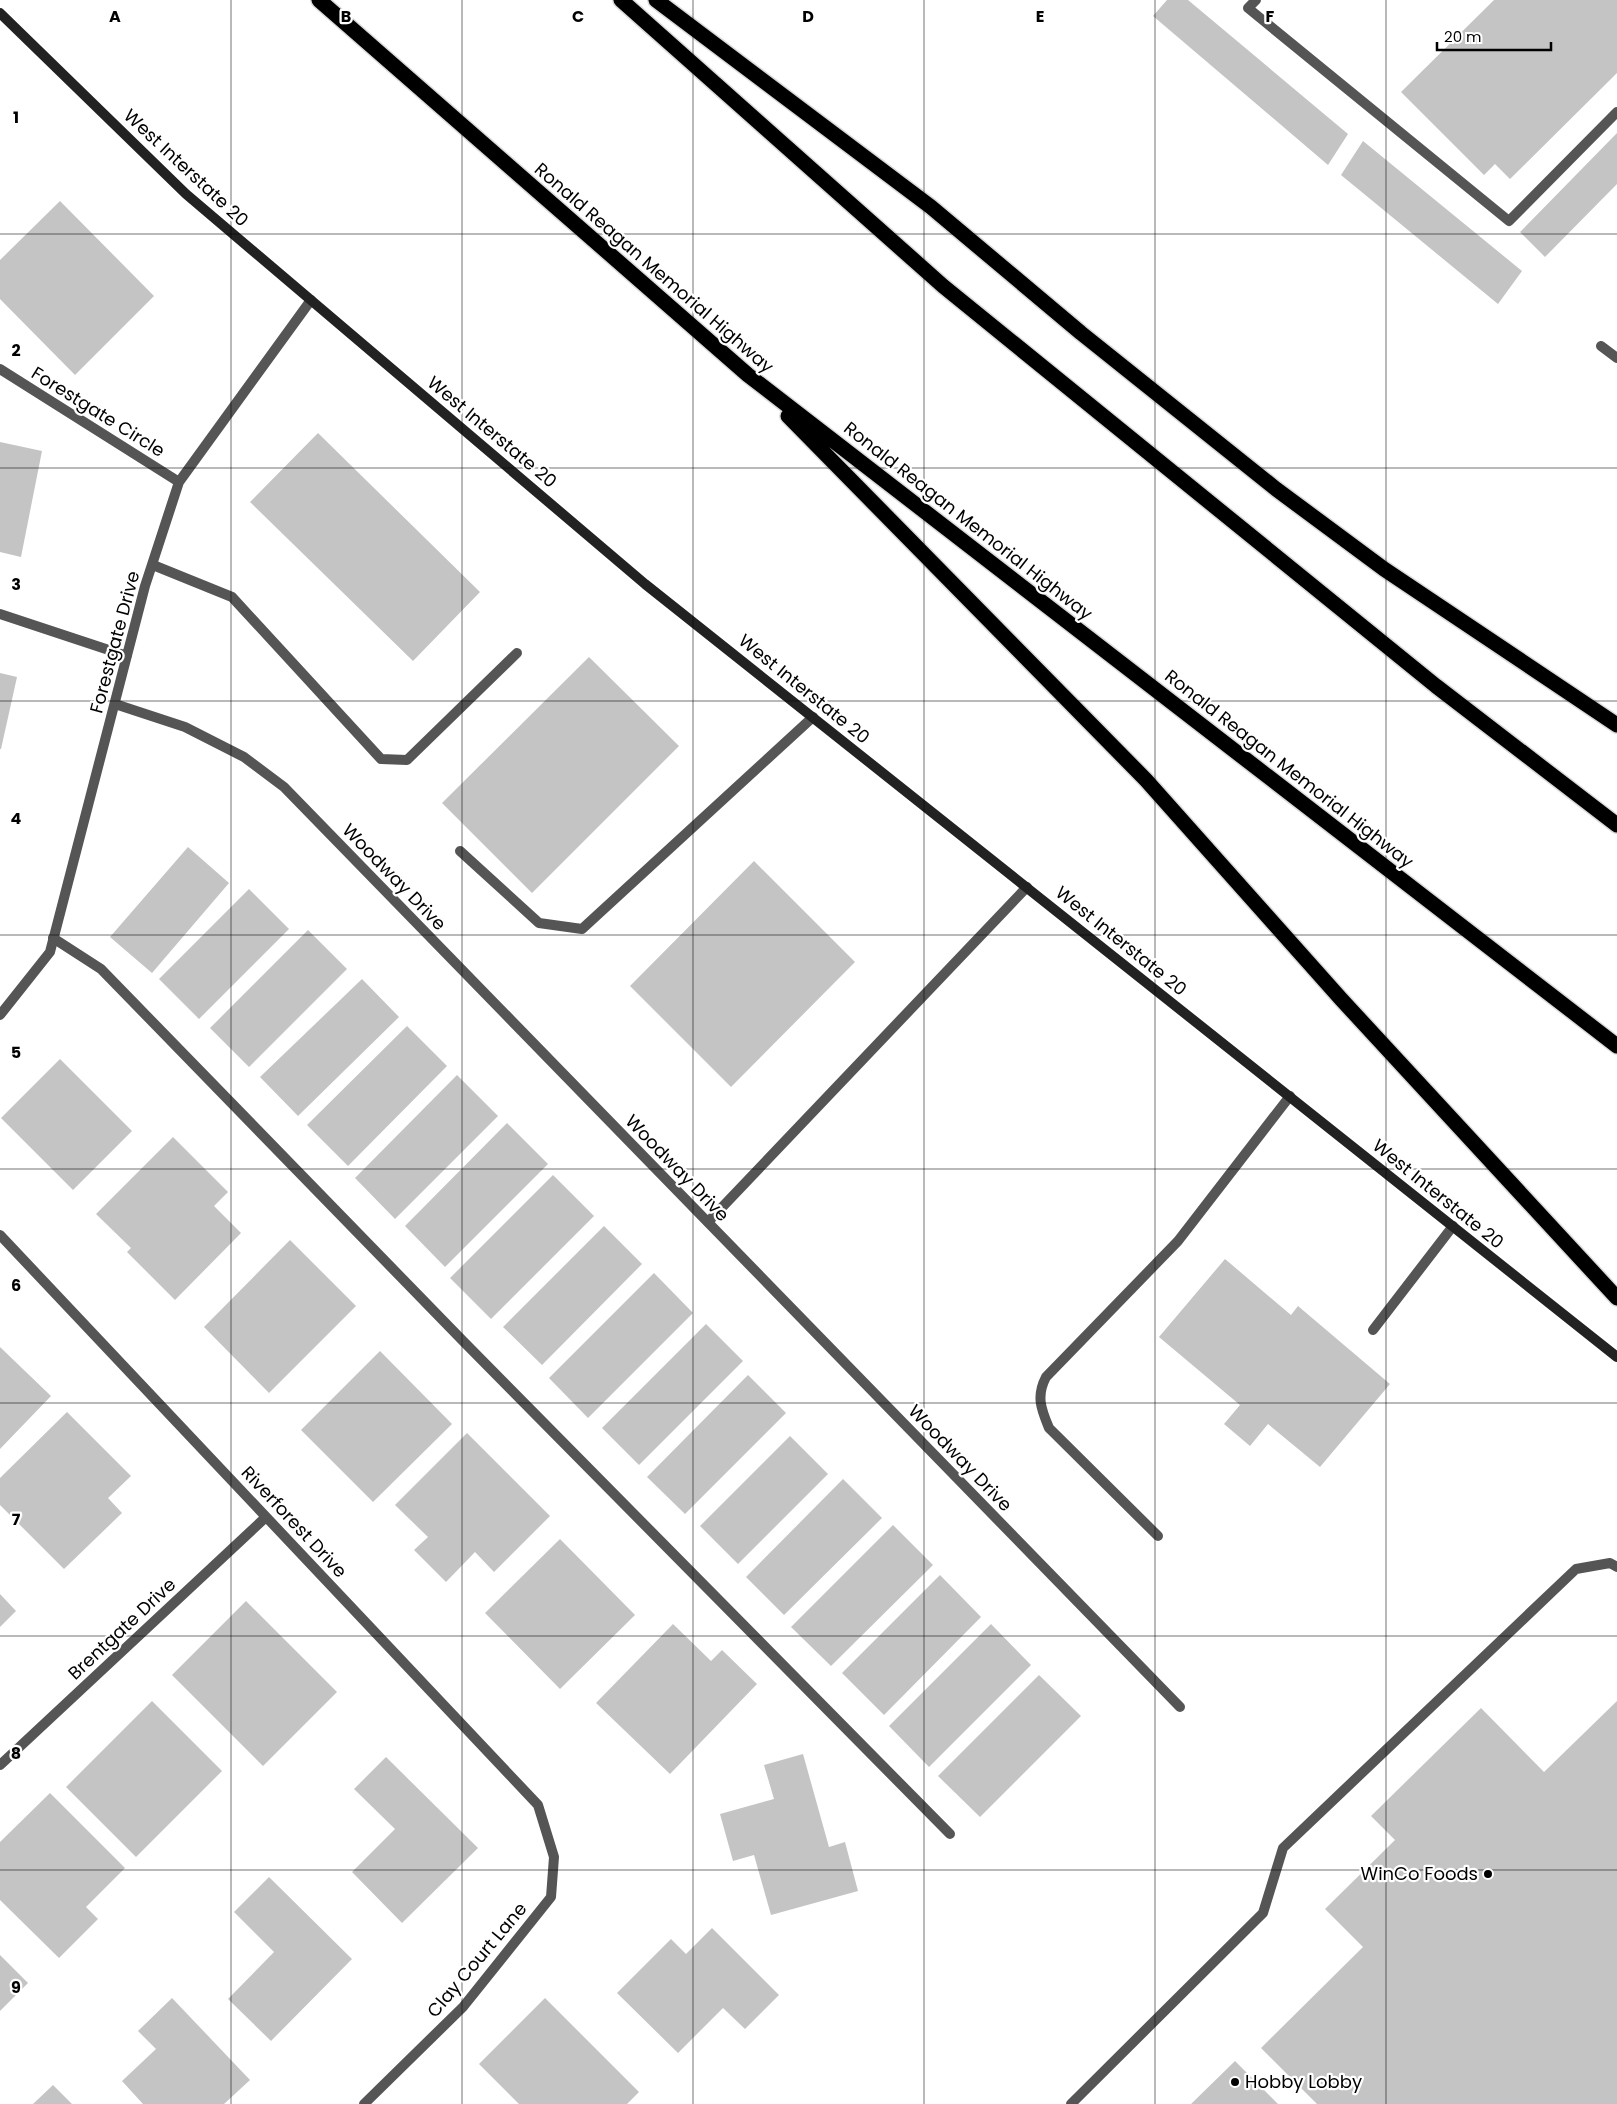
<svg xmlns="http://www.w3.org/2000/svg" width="1617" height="2104" font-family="Poppins,sans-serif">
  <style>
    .building { fill: #c4c4c4 }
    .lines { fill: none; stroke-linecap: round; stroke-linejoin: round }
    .motorway-casing { stroke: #dbdbdb; stroke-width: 18 }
    .service { stroke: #555; stroke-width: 10 }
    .minor { stroke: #555; stroke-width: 10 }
    .tertiary { stroke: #555; stroke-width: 10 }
    .secondary { stroke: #222; stroke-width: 10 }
    .motorway { stroke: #000; stroke-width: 15 }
    .grid { fill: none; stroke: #000; stroke-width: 1; stroke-opacity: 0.55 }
    .poi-dot { fill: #000; stroke: #fff; stroke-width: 2 }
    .labels { text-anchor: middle; stroke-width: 4.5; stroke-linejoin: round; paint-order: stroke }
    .street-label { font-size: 18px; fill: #000; stroke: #fff }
    .poi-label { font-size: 18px; fill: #000; stroke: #fff; text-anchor: end }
    .grid-label { font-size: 16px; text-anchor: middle; font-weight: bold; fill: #000; stroke: #fff; stroke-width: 4.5; stroke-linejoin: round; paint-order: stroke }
  </style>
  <rect width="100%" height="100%" fill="#fff"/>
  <path class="building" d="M1167 0H1188L1348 134 1328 165 1153 16Z
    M1494 0H1617V73L1510 179 1495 164 1484 175 1401 92Z
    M1617 133V184L1545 257 1520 232Z
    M1363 141 1522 271 1498 304 1341 175Z
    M60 201 154 296 75 375 0 299V260Z
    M318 433 480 592 413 661 250 502Z
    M0 442 42 451 21 557 0 552Z
    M589 657 679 746 532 893 442 803Z
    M0 673 17 677 1 749H0Z
    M188 847 229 883 152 973 110 937Z
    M754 861 855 962 731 1087 630 986Z
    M249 889 289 929 199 1019 159 979Z
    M308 930 347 969 249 1067 210 1028Z
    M362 979 399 1017 298 1116 260 1077Z
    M407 1026 447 1066 348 1166 307 1125Z
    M60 1059 132 1131 73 1190 1 1118Z
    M457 1075 498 1116 395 1219 355 1178Z
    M507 1123 548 1164 445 1267 405 1226Z
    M173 1137 228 1192 214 1206 241 1233 175 1300 127 1252 131 1248 96 1214Z
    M553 1175 594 1216 491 1319 450 1278Z
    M604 1226 642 1264 542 1365 503 1327Z
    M290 1240 356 1306 269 1393 204 1327Z
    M1225 1259 1291 1315 1298 1306 1390 1384 1320 1467 1268 1424 1250 1446 1224 1424 1240 1405 1159 1337Z
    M654 1273 693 1313 588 1418 549 1378Z
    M706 1324 743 1361 639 1465 602 1428Z
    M0 1347 51 1396 0 1449Z
    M380 1351 452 1424 373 1502 301 1430Z
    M748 1375 786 1413 685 1514 647 1477Z
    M67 1412 131 1476 108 1498 122 1513 64 1569 0 1505V1478Z
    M467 1433 550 1516 494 1572 475 1552 446 1582 414 1550 428 1537 395 1505Z
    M790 1436 828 1474 738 1564 700 1526Z
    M843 1479 882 1518 784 1615 746 1577Z
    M893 1525 933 1565 831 1666 791 1627Z
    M560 1539 635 1615 560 1689 485 1613Z
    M940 1575 981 1617 884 1715 842 1673Z
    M0 1594 16 1611 0 1627Z
    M246 1601 337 1692 263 1766 172 1675Z
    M673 1624 711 1661 722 1650 757 1684 670 1774 596 1703Z
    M991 1624 1031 1665 929 1767 889 1726Z
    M1039 1675 1081 1716 980 1817 938 1776Z
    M152 1701 222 1771 136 1857 66 1787Z
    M1617 1701V2104H1317L1261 2048 1363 1947 1325 1909 1395 1840 1371 1816 1481 1708 1544 1772Z
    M803 1754 829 1847 845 1842 858 1891 771 1915 754 1855 733 1861 720 1814 774 1799 764 1765Z
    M386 1757 478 1848 402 1923 352 1872 395 1829 354 1789Z
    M50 1793 125 1868 86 1907 98 1919 59 1958 0 1900V1842Z
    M269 1877 352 1959 271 2041 228 1999 274 1952 234 1912Z
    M712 1928 779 1995 745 2029 723 2008 678 2053 617 1993 671 1939 686 1954Z
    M0 1955 28 1983 0 2011Z
    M172 1998 250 2080 224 2104H143L122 2081 156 2049 138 2031Z
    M545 1998 639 2092 627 2104H519L479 2064Z
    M1235 2061 1278 2104H1191Z
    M53 2085 72 2104H33Z"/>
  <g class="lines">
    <defs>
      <path id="motorway" d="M319 0 748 375 1617 1046
        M621 0 943 286 1436 686 1617 825
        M656 0 931 207 1081 333 1276 489 1384 569 1617 725
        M788 416 1146 780 1341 999 1617 1298"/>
    </defs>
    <use href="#motorway" class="motorway-casing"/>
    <path class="service" d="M1256 0 1248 8 1509 221 1617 112
      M1601 346 1617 358
      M153 565 232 597 381 759 407 760 517 653
      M460 851 539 923 582 929 813 717
      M53 938 101 969 463 1341 950 1834
      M708 1222 1027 887
      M1158 1536 1049 1428C1041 1409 1036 1396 1046 1377L1178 1241 1290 1096
      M1071 2104 1263 1913 1283 1848 1576 1569 1610 1563 1617 1567"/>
    <path class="minor" d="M0 369 179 482
      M0 614 127 656
      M115 704 185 727 244 757 284 787 1180 1707
      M0 1015 50 952 145 586 179 482 311 300
      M0 1235 538 1805 554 1857 551 1897 463 2007 364 2104
      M0 1765 266 1517"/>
    <path class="tertiary" d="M1373 1330 1453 1226"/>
    <path class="secondary" d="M0 13 186 194 645 584 1617 1357"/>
    <use href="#motorway" class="motorway"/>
  </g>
  <path class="grid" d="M231 0V2104M462 0V2104M693 0V2104M924 0V2104M1155 0V2104M1386 0V2104M0 234H1617M0 468H1617M0 701H1617M0 935H1617M0 1169H1617M0 1403H1617M0 1636H1617M0 1870H1617"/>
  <g class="poi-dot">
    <circle cx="1488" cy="1874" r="5"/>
    <circle cx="1235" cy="2082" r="5"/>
  </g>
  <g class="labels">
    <g class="street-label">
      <text transform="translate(186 168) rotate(43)" y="6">West Interstate 20</text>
      <text transform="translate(654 268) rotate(41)" y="6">Ronald Reagan Memorial Highway</text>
      <text transform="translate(98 412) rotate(32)" y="6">Forestgate Circle</text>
      <text transform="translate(492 432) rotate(40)" y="6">West Interstate 20</text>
      <text transform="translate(968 521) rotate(38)" y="6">Ronald Reagan Memorial Highway</text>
      <text transform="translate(115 642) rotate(-75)" y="6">Forestgate Drive</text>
      <text transform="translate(804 689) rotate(39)" y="6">West Interstate 20</text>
      <text transform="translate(1289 769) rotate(38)" y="6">Ronald Reagan Memorial Highway</text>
      <text transform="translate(394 877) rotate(46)" y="6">Woodway Drive</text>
      <text transform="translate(1121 941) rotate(39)" y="6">West Interstate 20</text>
      <text transform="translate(677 1168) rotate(46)" y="6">Woodway Drive</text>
      <text transform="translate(1438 1194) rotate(39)" y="6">West Interstate 20</text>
      <text transform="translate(960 1458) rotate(46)" y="6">Woodway Drive</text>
      <text transform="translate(294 1522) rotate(47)" y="6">Riverforest Drive</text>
      <text transform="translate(122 1629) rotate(-43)" y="6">Brentgate Drive</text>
      <text transform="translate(477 1960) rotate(-50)" y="6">Clay Court Lane</text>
    </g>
    <g class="poi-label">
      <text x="1478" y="1880">WinCo Foods</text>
      <text x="1245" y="2088" text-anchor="start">Hobby Lobby</text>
    </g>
  </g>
  <g class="grid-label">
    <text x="115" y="22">A</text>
    <text x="346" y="22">B</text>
    <text x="578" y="22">C</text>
    <text x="808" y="22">D</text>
    <text x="1040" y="22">E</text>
    <text x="1270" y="22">F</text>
    <text x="16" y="123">1</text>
    <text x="16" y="356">2</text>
    <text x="16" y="590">3</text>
    <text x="16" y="824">4</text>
    <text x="16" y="1058">5</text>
    <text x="16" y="1291">6</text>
    <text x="16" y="1525">7</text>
    <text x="16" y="1759">8</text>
    <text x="16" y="1993">9</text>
  </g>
  <path d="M1437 42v8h114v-8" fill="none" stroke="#000000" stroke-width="2.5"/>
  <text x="1444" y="42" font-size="15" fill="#000000" stroke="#ffffff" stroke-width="4" paint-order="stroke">20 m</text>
</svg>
